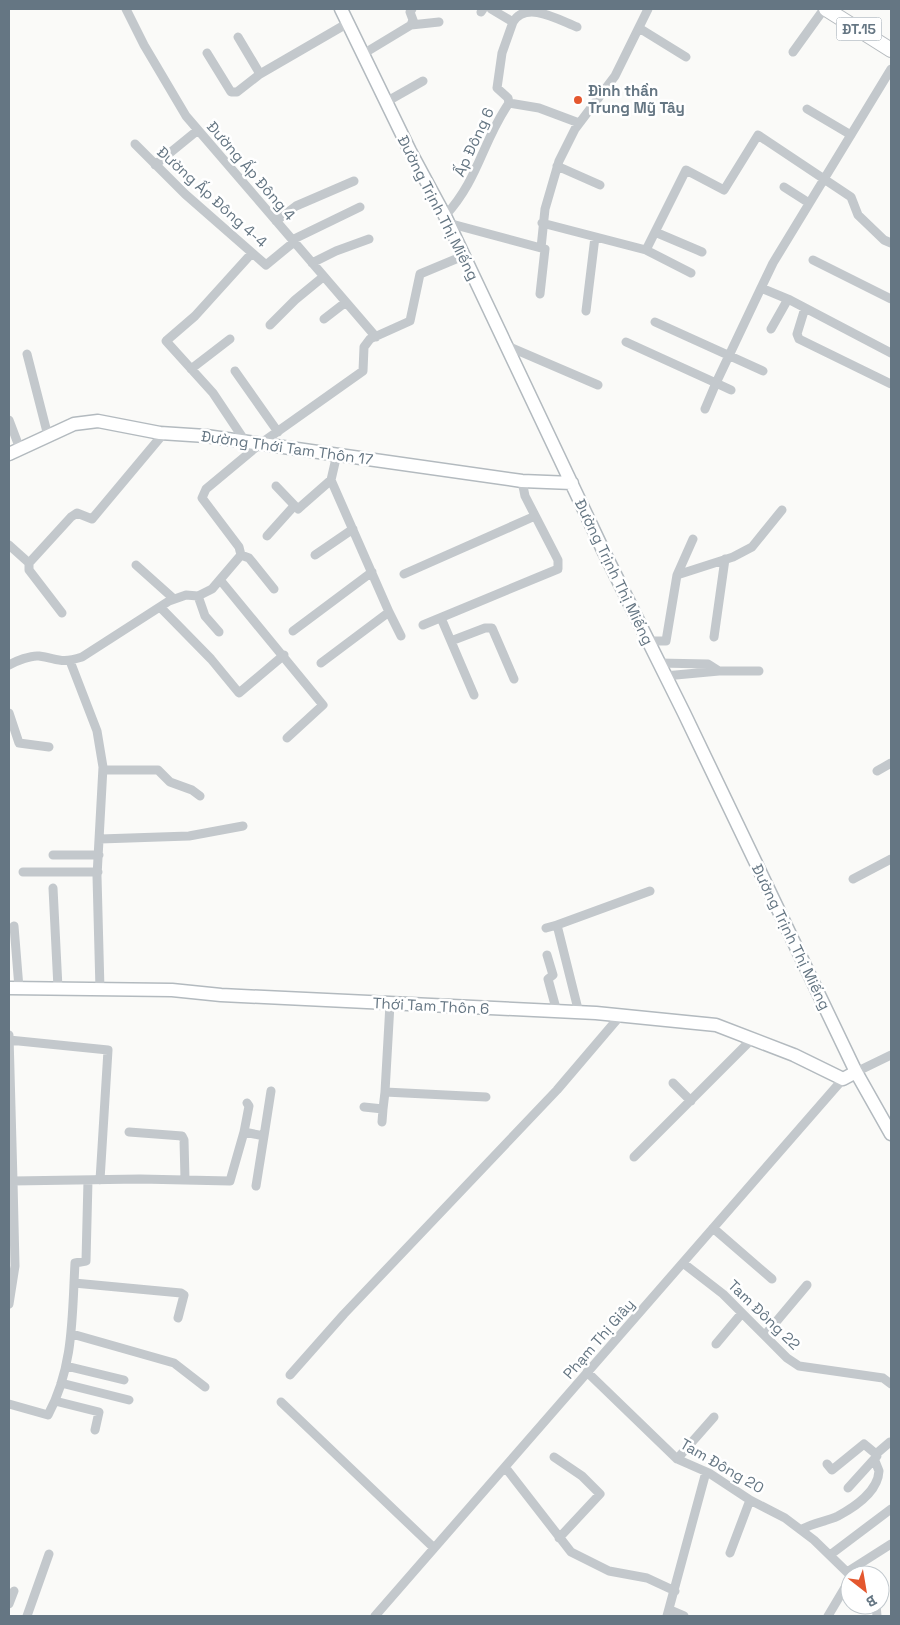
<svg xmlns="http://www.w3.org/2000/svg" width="900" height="1625" font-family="'Space Grotesk',sans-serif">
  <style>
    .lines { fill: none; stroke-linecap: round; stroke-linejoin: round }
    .secondary-casing { stroke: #b3babf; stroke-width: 15 }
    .primary-casing { stroke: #b5babe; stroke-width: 16 }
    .street { stroke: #c3c8cc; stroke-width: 9 }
    .secondary { stroke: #fff; stroke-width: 12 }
    .primary { stroke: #fff; stroke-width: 14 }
    .poi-dot { fill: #e4572e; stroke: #fff; stroke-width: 2 }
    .labels { text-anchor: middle; stroke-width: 5; stroke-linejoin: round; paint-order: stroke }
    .shield { fill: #fff; stroke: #939fa8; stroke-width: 1 }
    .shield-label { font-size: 14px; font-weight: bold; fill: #657683 }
    .poi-label { font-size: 15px; font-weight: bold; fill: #657683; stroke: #fff; text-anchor: start }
    .street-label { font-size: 15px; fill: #657683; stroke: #fff }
  </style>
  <rect width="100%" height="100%" fill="#fafaf8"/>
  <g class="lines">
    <defs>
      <path id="secondary" d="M341 9 410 151 445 216 603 550 684 713 856 1072 891 1134
        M9 454 74 424 98 421 160 433 206 436 522 481 572 483
        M9 988 172 990 221 995 596 1013 716 1025 794 1055 843 1079 856 1072"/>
      <path id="primary" d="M826 9 891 50"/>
    </defs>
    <use href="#secondary" class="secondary-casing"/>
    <use href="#primary" class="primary-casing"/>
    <path class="street" d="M126 9 144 45 186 116 376 337
      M491 9 513 22 502 53 497 88 508 98 509 103
      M481 12 483 9
      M513 22C526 0 559 20 577 27
      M411 25 439 22
      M639 28 686 57
      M238 37 260 74
      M793 52 824 9
      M207 53 231 92H237L260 74 348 23
      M363 54 411 25 413 20 410 12 412 9
      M386 102 423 81
      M509 103 539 108 579 123
      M807 109 851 135
      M135 144 185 194 266 265 294 242
      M155 165 198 130
      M557 166 600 185
      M784 187 809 203
      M445 216C479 179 482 142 509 103
      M276 221 296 206 354 181
      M448 223 541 248 545 209 559 161 575 129 615 76 648 9
      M542 223 646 250 686 170 724 190 758 135 851 197 858 215 884 240 891 243
      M655 232 702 252
      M292 240 360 207
      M646 250 691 273
      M813 260 891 299
      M312 263 336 251 369 239
      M761 288 773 263 891 69
      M540 294 545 249 541 248
      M805 308 797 334 799 339 891 384
      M586 311 595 237
      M324 319 346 302
      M655 322 763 371
      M270 325 295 300 323 277
      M771 329 788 299
      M626 342 716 383 761 288 790 300 891 353
      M507 346 598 385
      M27 354 48 436
      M191 369 230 339
      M235 371 278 432
      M705 409 716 383 731 390
      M9 420 20 449
      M245 441 213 393 166 341 195 316 252 253
      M337 454 331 480 389 612 401 636
      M276 486 298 509 331 480
      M267 536 294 506
      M9 545 29 563 71 517 77 513 92 519 164 433
      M241 555 249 558 274 589
      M315 555 353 529
      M29 563V570L62 613
      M136 565 174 599
      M404 574 535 516
      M677 575 693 539
      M221 581 323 705 287 738
      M198 596 205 616 219 632
      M160 607 211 659 239 693 284 655
      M441 618 474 695
      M423 625 558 569V560L525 496 522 481
      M293 631 372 572
      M714 637 725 559
      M451 641 485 628H492L514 679
      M647 641H666L677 575 733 557 752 547 782 510
      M70 661 97 731 103 767 97 876 100 990
      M321 663 389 612
      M658 663 708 664 719 671H759
      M9 665C16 661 31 655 39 656 59 659 60 664 82 657L169 601 186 595 198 596 212 589 241 555 239 547 202 498 206 489 260 444 363 371 364 347 370 339 410 321 420 274 463 256
      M665 676 719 671
      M9 713 19 743 49 747
      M103 770H158L170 782 192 790 200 796
      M877 771 891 763
      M100 839 189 836 243 826
      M53 855H99
      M23 872H98
      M853 879 891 859
      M53 888 58 988
      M557 925 650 891
      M14 926 19 988
      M546 928 557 925 579 1013
      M547 955 553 975 548 979 557 1012
      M390 1004 385 1092 486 1097
      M9 1035 13 1181 140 1179 230 1181 244 1132 264 1136 256 1186
      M9 1040 108 1050 100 1180
      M856 1072 891 1055
      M673 1083 691 1101
      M364 1107 383 1109 385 1092
      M382 1122 383 1109
      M129 1132 182 1136 184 1140 185 1179
      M244 1132 249 1106 247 1103
      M264 1136 271 1091
      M634 1157 753 1038
      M713 1228 772 1279
      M683 1263 723 1294 787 1358 799 1366 883 1378 891 1384
      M74 1283 181 1293 184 1295 178 1318
      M9 1304 15 1266 13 1181H10
      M72 1334 174 1363 205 1387
      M765 1335 807 1285
      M716 1344 742 1313
      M66 1366 124 1380
      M587 1372 677 1459 709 1473 750 1500 785 1518 814 1540 850 1575
      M290 1375 344 1314 557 1090 620 1016
      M61 1383 129 1400
      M55 1401 99 1412 95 1430
      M281 1402 434 1548
      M9 1404 48 1415C74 1367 72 1315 75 1263L86 1261 88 1180
      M554 1457 582 1476 600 1494 559 1538
      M677 1459 714 1417
      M827 1464 832 1470 864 1444 876 1454 890 1442
      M505 1467 571 1552 609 1571 647 1578 675 1591
      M848 1488 877 1456
      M801 1530C813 1522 826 1522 838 1516 855 1507 878 1491 879 1471L875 1461
      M730 1553 750 1500
      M830 1555 891 1509
      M847 1572 891 1544
      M9 1604 14 1591
      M876 1605 877 1616
      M670 1610 684 1616
      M27 1616 49 1554
      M375 1616 843 1079
      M667 1616 706 1472
      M828 1616 850 1579"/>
    <use href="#secondary" class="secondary"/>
    <use href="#primary" class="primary"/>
  </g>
  <circle class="poi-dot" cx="578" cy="100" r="5"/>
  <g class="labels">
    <rect class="shield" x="836.5" y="17.5" width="45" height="23" rx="4"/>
    <g class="shield-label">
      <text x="859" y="34">ĐT.15</text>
    </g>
    <g class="poi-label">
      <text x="588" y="96">Đình thần<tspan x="588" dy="17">Trung Mỹ Tây</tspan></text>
    </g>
    <g class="street-label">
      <text transform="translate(474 142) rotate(-65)" y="5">Ấp Đông 6</text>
      <text transform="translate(251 171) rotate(49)" y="5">Đường Ấp Đông 4</text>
      <text transform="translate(212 197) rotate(42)" y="5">Đường Ấp Đông 4-4</text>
      <text transform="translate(438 208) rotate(63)" y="5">Đường Trịnh Thị Miếng</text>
      <text transform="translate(287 448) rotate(8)" y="5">Đường Thới Tam Thôn 17</text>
      <text transform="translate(614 572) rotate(64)" y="5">Đường Trịnh Thị Miếng</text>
      <text transform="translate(791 937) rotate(64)" y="5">Đường Trịnh Thị Miếng</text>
      <text transform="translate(431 1006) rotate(3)" y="5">Thới Tam Thôn 6</text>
      <text transform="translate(764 1315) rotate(44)" y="5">Tam Đông 22</text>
      <text transform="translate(599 1339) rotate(-49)" y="5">Phạm Thị Giây</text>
      <text transform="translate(722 1466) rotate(30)" y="5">Tam Đông 20</text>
    </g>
  </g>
  <rect width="900" height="1625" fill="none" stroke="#657683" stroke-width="20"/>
  <g transform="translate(865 1590) rotate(149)"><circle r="24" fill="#ffffff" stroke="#c1c8cd"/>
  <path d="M0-4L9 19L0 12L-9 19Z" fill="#e4572e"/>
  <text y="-8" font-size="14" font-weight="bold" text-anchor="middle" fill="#657683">B</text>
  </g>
</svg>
